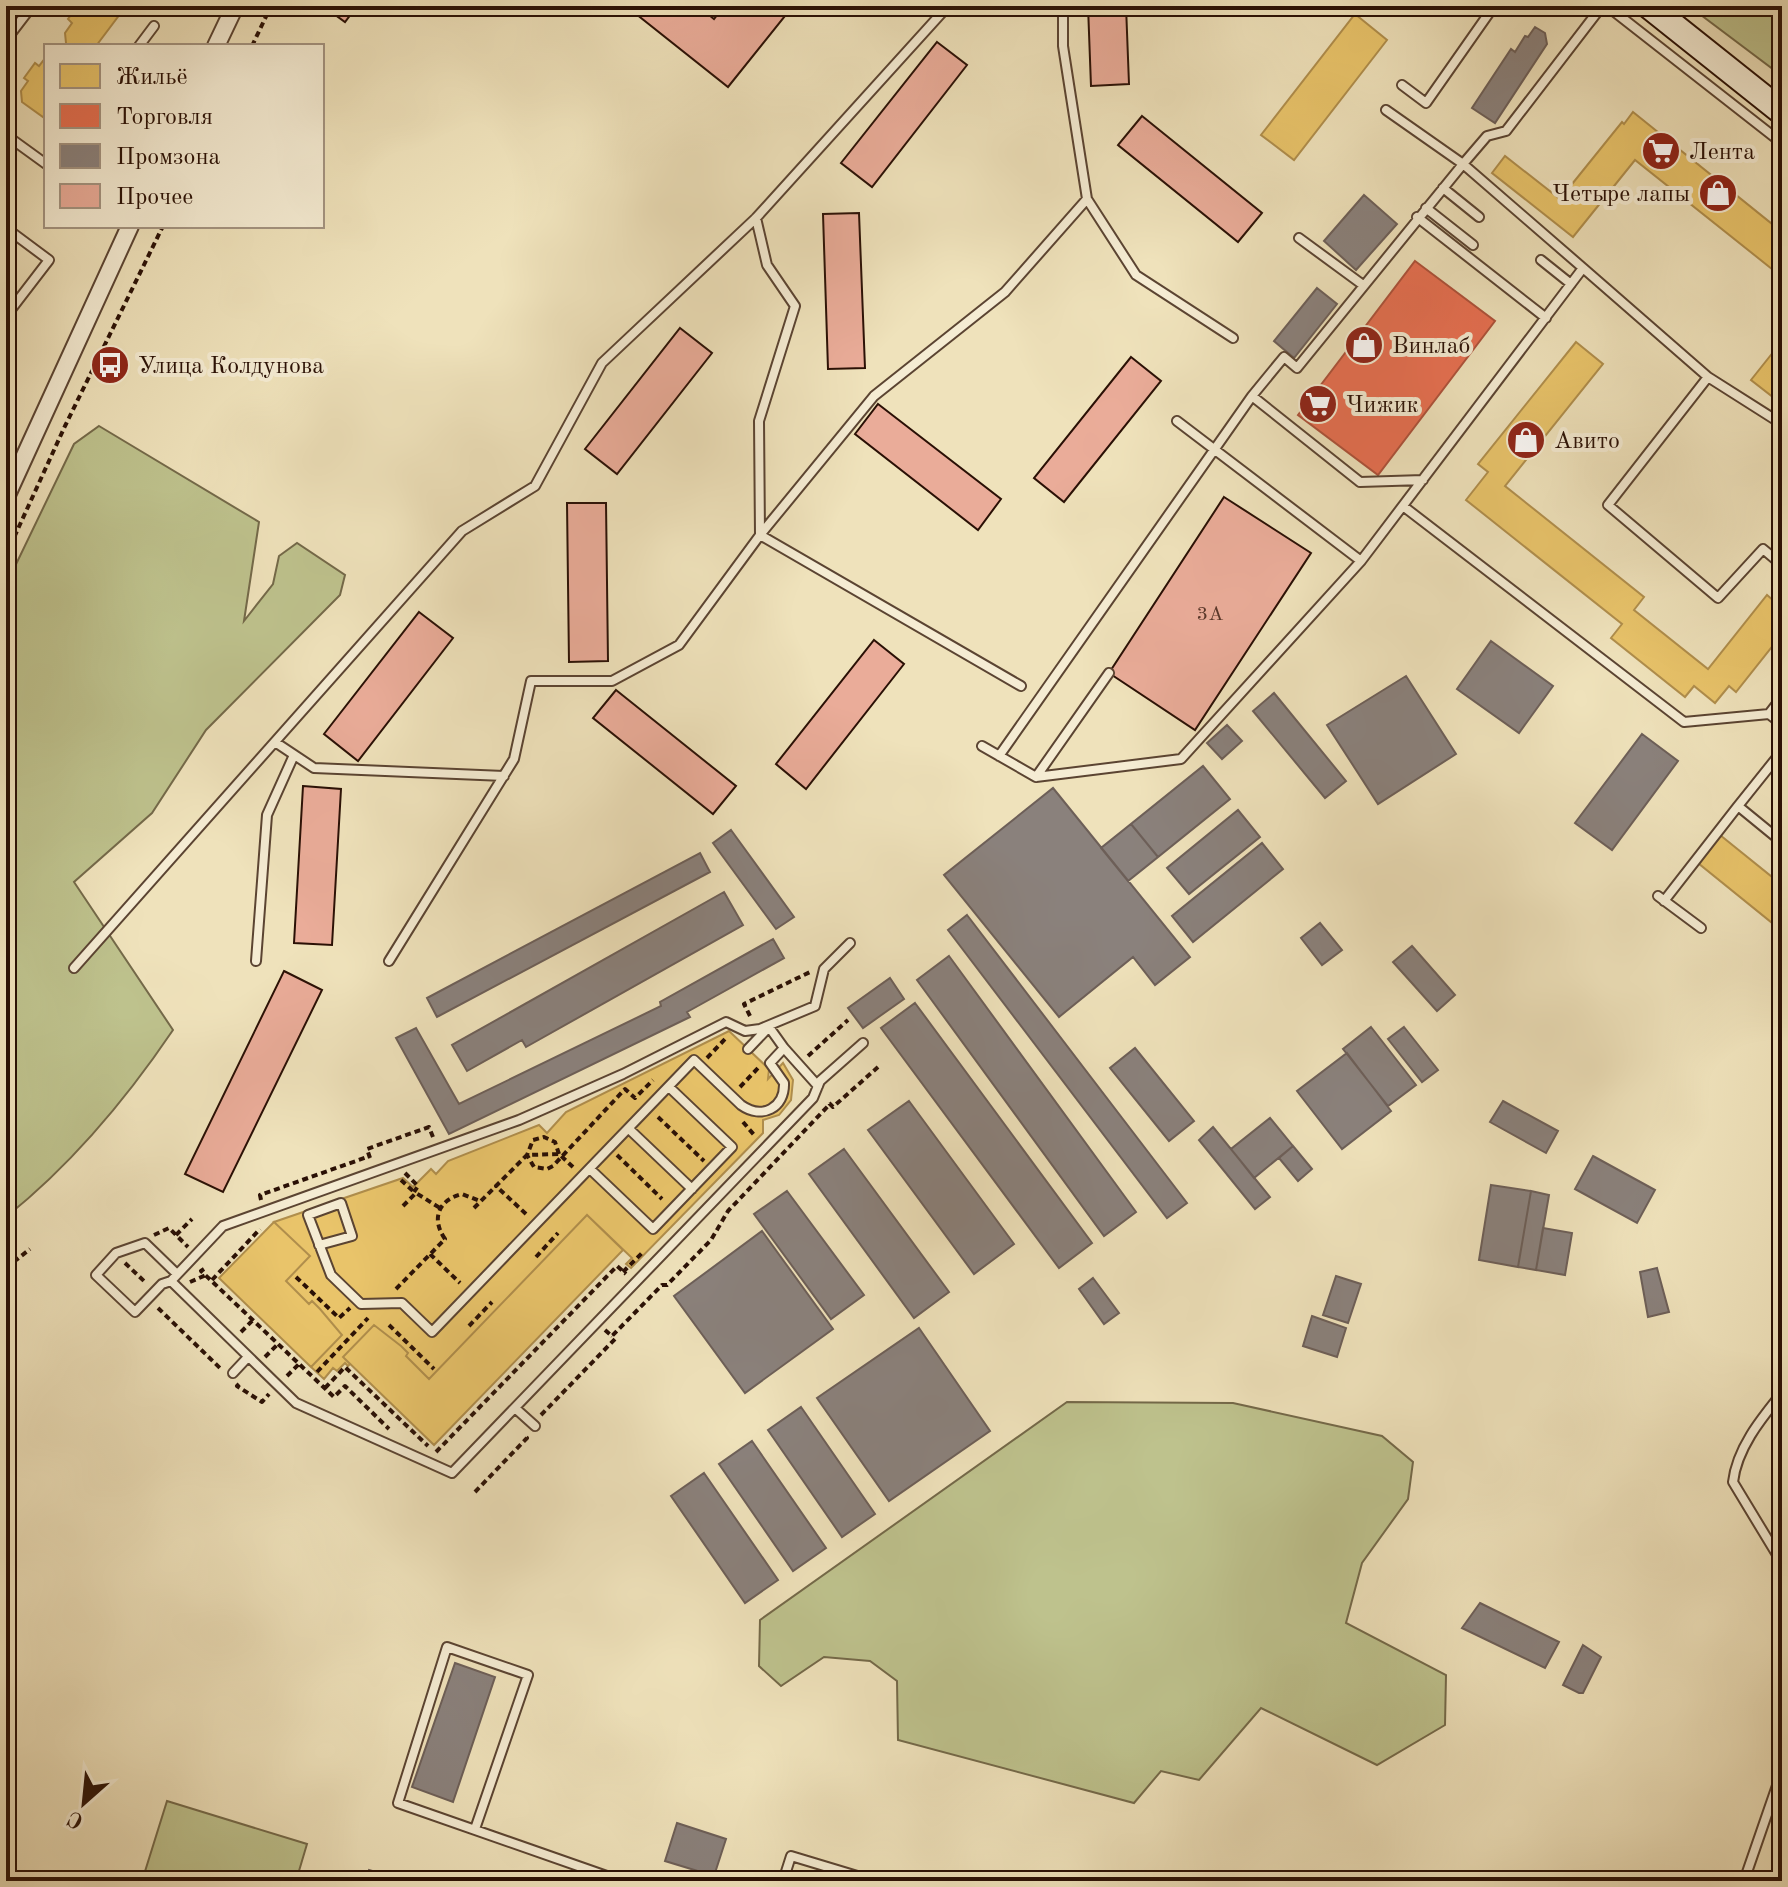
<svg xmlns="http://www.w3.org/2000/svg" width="1788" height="1887" font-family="'Old Standard TT',serif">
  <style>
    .green { fill: #bec28d; stroke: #746949; stroke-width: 2 }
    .homes { fill: #e9c46a; stroke: #b08e4c; stroke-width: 2 }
    .shops { fill: #e76f51; stroke: #ae523a; stroke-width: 2 }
    .industry { fill: #8a817c; stroke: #6d5f58; stroke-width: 2 }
    .building { fill: #eaac99; stroke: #2a1005; stroke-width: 2 }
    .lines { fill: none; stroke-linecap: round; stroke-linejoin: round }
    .service-casing { stroke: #5b4432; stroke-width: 12 }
    .minor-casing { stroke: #5b4432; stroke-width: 20 }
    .secondary-casing { stroke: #2a1005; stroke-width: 28 }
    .path { stroke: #2a1005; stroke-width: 4; stroke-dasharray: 6 4; stroke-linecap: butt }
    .service { stroke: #f5ecd3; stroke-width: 8 }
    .minor { stroke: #f5ecd3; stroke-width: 16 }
    .secondary { stroke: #f5ecd3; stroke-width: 24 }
    .labels { text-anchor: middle; stroke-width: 8; stroke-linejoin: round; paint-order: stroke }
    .number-label { font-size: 20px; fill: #5a372a }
    .poi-label { font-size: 24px; fill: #2a1005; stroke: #f5ecd3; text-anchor: start }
  </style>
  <rect width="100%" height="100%" fill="#efe2bb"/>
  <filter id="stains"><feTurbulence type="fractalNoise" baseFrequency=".0025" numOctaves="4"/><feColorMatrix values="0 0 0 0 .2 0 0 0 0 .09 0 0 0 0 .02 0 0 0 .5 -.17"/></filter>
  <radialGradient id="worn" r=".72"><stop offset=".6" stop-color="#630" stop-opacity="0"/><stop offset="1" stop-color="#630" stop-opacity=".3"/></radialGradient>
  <path class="green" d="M1689 6H1782V76Z
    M99 426 259 522 244 621 273 584 279 556 297 543 345 575 340 595 206 730 152 813 74 882 173 1030C127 1098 71 1165 6 1217V585L74 444Z
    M1067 1402 1233 1403 1382 1436 1413 1462 1408 1499 1362 1563 1346 1623 1446 1675 1445 1725 1377 1765 1261 1708 1199 1780 1161 1771 1134 1803 898 1740 897 1681 870 1661 824 1657 781 1686 759 1666 760 1620Z
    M167 1801 307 1844 296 1881H142Z"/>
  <path class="homes" d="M78 6 83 7 126 6 96 46H64L66 43 65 33 72 23 68 19Z
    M1355 14 1387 40 1294 160 1261 135Z
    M46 57V113L43 117 22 102 21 91 28 81 24 78 35 63 39 66Z
    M1633 112 1782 232V277L1635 160 1573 237 1492 173 1505 156 1560 199 1622 122 1624 124Z
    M1782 341V396L1778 401 1751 380Z
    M1576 342 1603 364 1505 486 1644 597 1634 610 1708 669 1767 595 1782 608V634L1736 692 1729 686 1715 703 1694 686 1685 697 1611 638 1622 624 1466 500 1488 472 1478 464Z
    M1720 835 1782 885V931L1698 863Z
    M729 1031 769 1069 768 1079 783 1063 793 1080 791 1100 779 1115 763 1120V1133L631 1268 626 1264 632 1258 587 1215 429 1379 406 1356 408 1353 401 1346 374 1325 343 1357 350 1364 348 1366 345 1363 337 1371 333 1368 324 1379 311 1367 342 1335 320 1309 312 1301 309 1304 286 1281 310 1256 274 1222 403 1178 413 1187 431 1169 436 1174 448 1161 539 1125 547 1133 566 1112Z
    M587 1215 623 1250 434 1445 343 1357 374 1325 401 1346 408 1353 406 1356 429 1379Z
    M274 1222 310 1256 286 1281 309 1304 312 1301 320 1309 342 1335 311 1367 219 1278Z"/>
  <path class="shops" d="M1415 261 1495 321 1378 475 1298 415Z"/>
  <path class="industry" d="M1535 27 1545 33 1547 44 1495 123 1472 108 1511 49 1515 52 1525 36 1528 37Z
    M1364 195 1397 224 1356 270 1324 241Z
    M1317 288 1337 304 1294 358 1274 341Z
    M1491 641 1553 686 1519 733 1457 689Z
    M1406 676 1456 754 1378 804 1327 725Z
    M1274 693 1346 781 1325 798 1253 711Z
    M1227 725 1242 741 1222 759 1207 743Z
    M1642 734 1678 761 1612 850 1575 823Z
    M1203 766 1230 799 1158 857 1131 824Z
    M1053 788 1190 957 1155 985 1133 957 1059 1017 944 875Z
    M1238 810 1260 837 1189 894 1167 868Z
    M1131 824 1158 857 1128 881 1101 848Z
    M731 830 794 917 776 929 713 843Z
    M1262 843 1283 869 1193 942 1172 916Z
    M700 853 710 872 437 1017 427 998Z
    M724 892 743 925 526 1047 522 1040 467 1071 452 1045Z
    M967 915 1187 1203 1167 1218 948 930Z
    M1320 923 1342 950 1322 965 1301 938Z
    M773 939 784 958 687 1012 690 1017 449 1134 396 1038 416 1028 459 1104 661 1006 660 1002Z
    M1412 946 1455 995 1437 1011 1393 962Z
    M949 956 1136 1212 1104 1236 917 980Z
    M890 978 904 999 863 1028 848 1008Z
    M915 1003 1092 1243 1059 1268 881 1028Z
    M1371 1027 1416 1085 1388 1106 1343 1049Z
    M1404 1027 1438 1070 1422 1082 1388 1039Z
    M1135 1048 1194 1121 1169 1141 1110 1068Z
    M1347 1053 1391 1111 1342 1149 1297 1091Z
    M909 1101 1014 1244 974 1274 868 1130Z
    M1503 1101 1558 1131 1546 1153 1490 1122Z
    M1270 1118 1293 1146 1254 1178 1231 1149Z
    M1213 1127 1270 1197 1255 1209 1199 1140Z
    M1293 1146 1312 1169 1298 1181 1279 1158Z
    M844 1149 949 1292 914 1318 809 1174Z
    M1593 1156 1655 1190 1637 1223 1575 1189Z
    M1491 1185 1531 1191 1518 1267 1479 1260Z
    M787 1191 864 1295 831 1319 754 1214Z
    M1531 1191 1549 1195 1536 1270 1518 1267Z
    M1543 1228 1572 1233 1565 1275 1536 1270Z
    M762 1231 833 1329 745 1393 674 1296Z
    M1657 1268 1669 1312 1648 1317 1640 1272Z
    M1336 1276 1361 1284 1348 1323 1323 1315Z
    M1093 1278 1119 1313 1104 1324 1079 1289Z
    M1312 1316 1346 1328 1337 1357 1303 1346Z
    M919 1328 990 1431 889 1501 817 1398Z
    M801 1407 875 1514 842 1537 768 1430Z
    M752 1441 826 1548 793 1571 719 1464Z
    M704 1473 778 1580 745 1603 671 1496Z
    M1480 1603 1559 1642 1545 1668 1462 1628Z
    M1583 1645 1601 1657 1583 1693H1579L1563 1685Z
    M455 1663 495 1677 453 1802 412 1787Z
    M677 1823 726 1839 714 1876 665 1861Z
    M369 1870 406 1881H366Z"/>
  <path class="building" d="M323 6H357L345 22Z
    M626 6H698L714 19 724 6H793L728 87Z
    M1088 6H1126L1129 84 1091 86Z
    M937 42 967 65 872 187 841 163Z
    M1142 116 1262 213 1238 242 1118 145Z
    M859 213 865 368 828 369 823 214Z
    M680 328 712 353 617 474 585 449Z
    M1131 357 1161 381 1064 502 1034 478Z
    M878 404 1001 499 978 530 855 434Z
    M1224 497 1311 553 1195 730 1109 673Z
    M567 503H606L608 661 569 662Z
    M419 612 453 638 358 761 324 734Z
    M874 640 904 664 806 789 776 764Z
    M616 690 736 786 713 814 593 718Z
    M303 786 341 789 332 945 294 943Z
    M284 971 322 990 223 1192 185 1174Z"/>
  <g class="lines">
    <defs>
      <path id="service" d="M1063 6V46L1087 199
        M1607 6 1782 143
        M6 40 32 6
        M139 46 154 26
        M1402 85 1426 103 1494 6
        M1386 110 1463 164 1487 136 1506 131 1602 6
        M6 135 46 164
        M1443 188 1479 217
        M1426 208 1473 245
        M1417 217 1546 318
        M6 228 49 260 6 316
        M1299 238 1363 285
        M1541 260 1571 284
        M1708 377 1782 424
        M1252 396 1360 482 1423 480
        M1177 421 1361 561 1583 268 1708 377 1608 505 1718 598 1763 549 1782 565
        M1403 506 1684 722 1769 714
        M1021 686 760 535 874 396 1005 292 1087 199 1136 275 1233 338
        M1782 697 1769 714 1782 724
        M275 742 314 768 504 776
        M982 746 1036 777 1181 759 1361 561
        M1782 751 1738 806 1782 842
        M999 756 1252 396 1284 357 1297 368 1463 164 1583 268
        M1036 777 1109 673
        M1658 896 1701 928
        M1664 901 1738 806
        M850 943 824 969 815 1006 760 1029 745 1031 726 1022 623 1074 519 1120 223 1226 171 1281 296 1403 452 1473 813 1098 820 1081 863 1043
        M256 961 267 815 294 755
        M389 961 514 759 531 681H612L679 645 760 535 759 421 795 306 767 265 756 218
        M74 968 462 531 535 486 602 363 756 218 948 6
        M748 1049 769 1027 784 1048 818 1086
        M629 1129 692 1189
        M590 1169 653 1229 732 1147 669 1087
        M319 1245 352 1236 341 1203 308 1215 331 1275 361 1304 402 1303 432 1332 694 1060 741 1105C762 1120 785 1108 784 1083L770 1063 784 1048
        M171 1281 162 1284 135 1312 96 1275 116 1253 145 1243 177 1274
        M233 1373 248 1357
        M1782 1393C1761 1419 1737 1448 1733 1482L1782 1563
        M515 1408 535 1426
        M475 1829 528 1675 447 1647 398 1803 621 1881
        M783 1881 791 1856 874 1881
        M1744 1881 1782 1771"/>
      <path id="minor" d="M216 46 235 6
        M6 497 130 226"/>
      <path id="secondary" d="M1649 6 1782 112"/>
    </defs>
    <use href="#service" class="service-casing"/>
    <use href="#minor" class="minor-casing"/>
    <use href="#secondary" class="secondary-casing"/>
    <path class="path" d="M252 46 271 6
      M6 555 65 426 163 226
      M750 1016 744 1004 810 972
      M808 1056 848 1020
      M707 1058 726 1038
      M740 1087 759 1067
      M829 1103 833 1107 878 1067
      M658 1117 704 1161
      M743 1122 755 1136
      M559 1154 555 1142 544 1137 533 1140 527 1155 534 1167 547 1169 553 1166 625 1089 635 1098 653 1080
      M617 1155 662 1199
      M370 1158 367 1149 429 1127 433 1137
      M405 1173 418 1186 414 1192
      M401 1180 414 1192
      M261 1200 260 1195 370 1156
      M403 1206 416 1193 440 1208
      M474 1208 496 1186
      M526 1214 496 1186 527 1155 559 1154 574 1168
      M154 1235 169 1228 188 1247
      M176 1235 192 1219
      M430 1254 460 1283
      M536 1257 558 1233
      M125 1263 145 1282
      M6 1268 30 1249
      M204 1269 201 1271 334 1397 345 1386 389 1429
      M623 1272 644 1251
      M296 1277 339 1318 350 1308
      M212 1280 260 1229
      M190 1282 206 1275
      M396 1289 445 1239C431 1219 438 1200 462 1194L480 1201
      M158 1308 221 1369
      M389 1325 434 1369
      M469 1326 492 1302
      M605 1330 612 1336 662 1285H667L711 1240 728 1211 830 1104
      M241 1332 253 1320
      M265 1357 278 1344
      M317 1372 368 1318
      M287 1376 299 1364
      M239 1384 237 1386 262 1402 269 1394
      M325 1388 345 1367 428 1446
      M541 1415 615 1339 612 1336
      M436 1452 617 1266 626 1274
      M475 1492 527 1438 525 1436"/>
    <use href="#service" class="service"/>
    <use href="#minor" class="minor"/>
    <use href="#secondary" class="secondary"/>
  </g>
  <defs>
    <symbol id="supermarket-disc" viewBox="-11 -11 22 22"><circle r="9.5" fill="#8f2418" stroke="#f5ecd3"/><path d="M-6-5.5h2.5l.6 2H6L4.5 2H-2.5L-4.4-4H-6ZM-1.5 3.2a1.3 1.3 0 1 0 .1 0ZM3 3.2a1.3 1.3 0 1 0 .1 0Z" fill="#fff"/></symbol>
    <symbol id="shop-disc" viewBox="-11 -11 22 22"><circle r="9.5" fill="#8f2418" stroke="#f5ecd3"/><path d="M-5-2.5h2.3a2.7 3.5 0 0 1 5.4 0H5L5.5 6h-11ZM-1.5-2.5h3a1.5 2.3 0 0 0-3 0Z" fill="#fff"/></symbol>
    <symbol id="bus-disc" viewBox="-11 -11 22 22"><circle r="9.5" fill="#8f2418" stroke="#f5ecd3"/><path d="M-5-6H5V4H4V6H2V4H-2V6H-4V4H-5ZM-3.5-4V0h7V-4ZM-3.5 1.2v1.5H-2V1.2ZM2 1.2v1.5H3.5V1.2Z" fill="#fff"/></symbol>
  </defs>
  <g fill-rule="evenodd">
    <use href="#supermarket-disc" x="1639" y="129" width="44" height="44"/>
    <use href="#shop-disc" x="1696" y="171" width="44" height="44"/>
    <use href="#shop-disc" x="1342" y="323" width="44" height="44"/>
    <use href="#bus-disc" x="88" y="343" width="44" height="44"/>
    <use href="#supermarket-disc" x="1296" y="382" width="44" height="44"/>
    <use href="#shop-disc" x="1504" y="418" width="44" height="44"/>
  </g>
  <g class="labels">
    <g class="number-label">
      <text x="1210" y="620">3А</text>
    </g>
    <g class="poi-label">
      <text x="1689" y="159">Лента</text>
      <text x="1690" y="201" text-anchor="end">Четыре лапы</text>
      <text x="1392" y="353">Винлаб</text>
      <text x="138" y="373">Улица Колдунова</text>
      <text x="1346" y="412">Чижик</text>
      <text x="1554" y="448">Авито</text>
    </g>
  </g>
  <rect width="1788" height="1887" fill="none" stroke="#efe2bb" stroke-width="32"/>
  <rect x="8" y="8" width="1772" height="1871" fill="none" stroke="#2a1005" stroke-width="4"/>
  <rect x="16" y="16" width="1756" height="1855" fill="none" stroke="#2a1005" stroke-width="2"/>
  <rect x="44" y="44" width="280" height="184" fill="#f5ecd3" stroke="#a49481" stroke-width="2"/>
  <rect x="60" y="64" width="40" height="24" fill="#e9c46a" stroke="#a49481" stroke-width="2"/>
  <text x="116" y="84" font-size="24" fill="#2a1005">Жильё</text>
  <rect x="60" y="104" width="40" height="24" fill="#e76f51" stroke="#a49481" stroke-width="2"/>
  <text x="116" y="124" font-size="24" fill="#2a1005">Торговля</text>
  <rect x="60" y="144" width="40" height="24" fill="#8a817c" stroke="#a49481" stroke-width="2"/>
  <text x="116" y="164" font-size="24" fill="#2a1005">Промзона</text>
  <rect x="60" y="184" width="40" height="24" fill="#eaac99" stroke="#a49481" stroke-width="2"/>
  <text x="116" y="204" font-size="24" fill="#2a1005">Прочее</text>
  <g transform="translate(84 1803) rotate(207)" stroke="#f5ecd3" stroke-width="6" paint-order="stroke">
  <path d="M0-6L14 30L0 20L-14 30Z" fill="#2a1005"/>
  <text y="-12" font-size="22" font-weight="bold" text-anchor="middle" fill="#2a1005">С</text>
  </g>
  <rect width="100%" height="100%" filter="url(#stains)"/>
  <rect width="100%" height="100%" fill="url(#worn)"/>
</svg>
